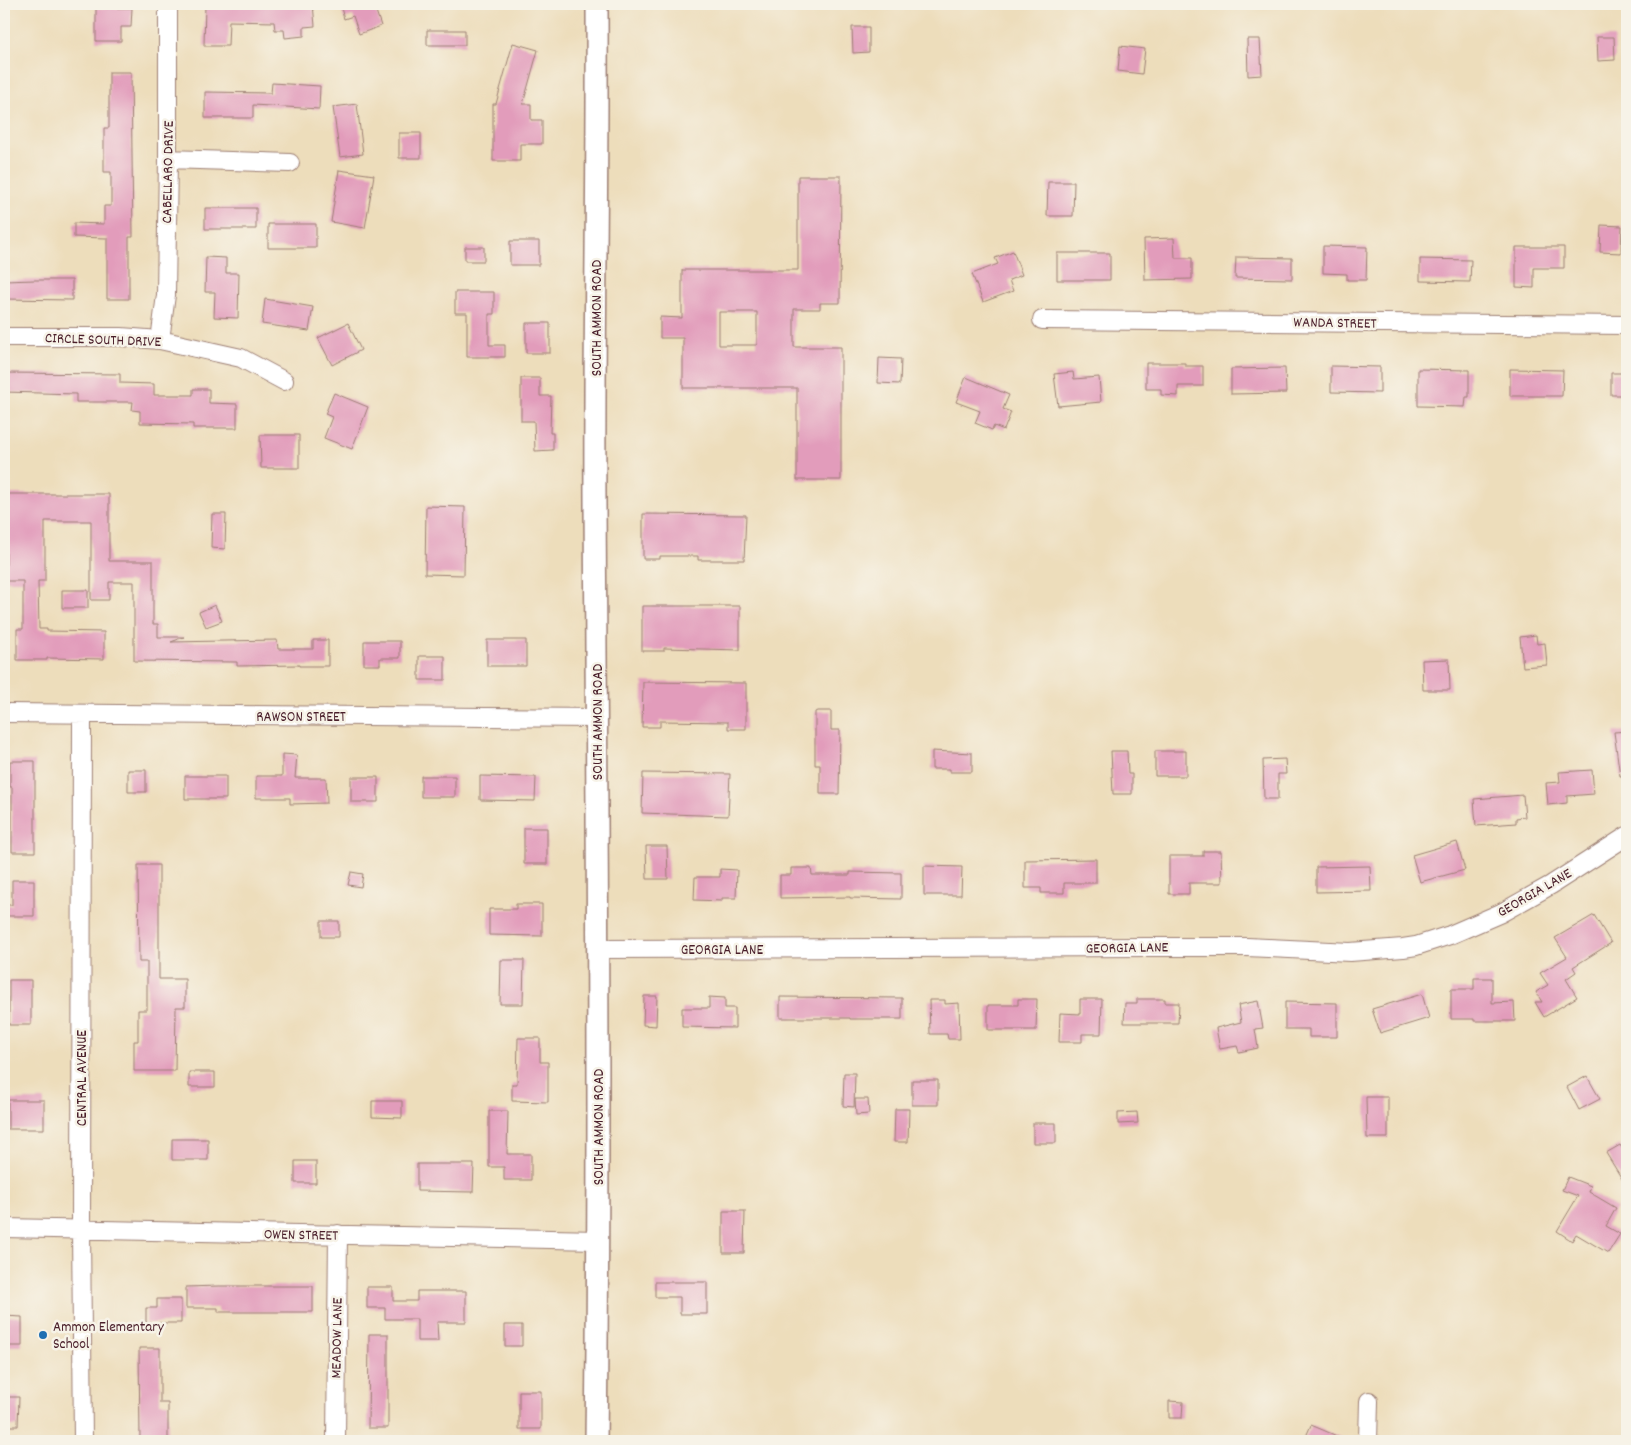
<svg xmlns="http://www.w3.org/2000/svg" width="1631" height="1445" font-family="Dekko,sans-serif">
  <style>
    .building { fill: #e29cbb; fill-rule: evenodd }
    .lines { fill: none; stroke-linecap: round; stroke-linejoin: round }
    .minor-casing { stroke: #9c7e73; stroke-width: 20 }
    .major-casing { stroke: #9c7e73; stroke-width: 24 }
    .minor { stroke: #fff; stroke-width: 18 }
    .major { stroke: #fff; stroke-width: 21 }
    .poi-dot { fill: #1f6fb2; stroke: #f7f3e8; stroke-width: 2 }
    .labels { text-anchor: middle; stroke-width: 5; stroke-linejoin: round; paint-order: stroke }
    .street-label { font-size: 15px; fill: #4a1f2b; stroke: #f7f3e8 }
    .poi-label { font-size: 15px; fill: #4a1f2b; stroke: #f7f3e8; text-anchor: start }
  </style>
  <rect width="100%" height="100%" fill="#f7f3e8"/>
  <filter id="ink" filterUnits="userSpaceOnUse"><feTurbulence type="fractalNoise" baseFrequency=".02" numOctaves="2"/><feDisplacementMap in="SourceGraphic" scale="10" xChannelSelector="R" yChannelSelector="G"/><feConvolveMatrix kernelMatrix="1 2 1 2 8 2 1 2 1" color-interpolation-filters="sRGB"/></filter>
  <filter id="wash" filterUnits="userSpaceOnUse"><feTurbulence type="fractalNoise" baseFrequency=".0096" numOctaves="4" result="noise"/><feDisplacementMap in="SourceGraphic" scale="20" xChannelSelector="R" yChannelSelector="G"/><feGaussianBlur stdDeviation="1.12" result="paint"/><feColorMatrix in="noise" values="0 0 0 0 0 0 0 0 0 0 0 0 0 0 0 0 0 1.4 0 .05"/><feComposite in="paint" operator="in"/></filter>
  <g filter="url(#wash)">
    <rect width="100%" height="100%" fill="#edddbb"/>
    <g id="blocks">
      <path class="building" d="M205 4H313L315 26 304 27V36L285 38 284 30H275L274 22 229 21 228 46H204Z
        M340 4H382V6L375 8 381 26 359 34 353 16 344 19Z
        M96 8H132L131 27H121V41H96Z
        M852 27H869V52L853 53Z
        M427 30H465V45H427Z
        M1597 37H1614L1615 60 1598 61Z
        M1247 39H1260L1262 75 1248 76Z
        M513 43 538 50 523 104H531V120H542V144H520V161H493V104H496Z
        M1120 46 1145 49 1142 74 1118 71Z
        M109 72H131L133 237H129V299H107V238L74 237V223L104 224V206H111V172H104V128H109Z
        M272 83 320 86 319 109 253 105V118H205V92L271 93Z
        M357 104 363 154 340 157 333 107Z
        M399 133H421V158H399Z
        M339 170 374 175 365 228 331 222Z
        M798 176H841L840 303H820V309H794V347H841V480H797V388H683V338H660V317L682 318V270H798ZM719 312H757V345H719Z
        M1048 182H1074L1073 216H1047Z
        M205 208H256V229H205Z
        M268 224H316V248H268Z
        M1601 225 1622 226 1621 253 1600 252Z
        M1174 238 1175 258H1192V279L1145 280 1144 239Z
        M510 241H539V265H510Z
        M1323 246 1367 247 1366 280H1347V274L1323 273Z
        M465 247H484V261H465Z
        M1516 247H1564V268H1534V288L1516 287Z
        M1013 251 1022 275 1009 280 1013 291 983 302 972 274 998 264 995 258Z
        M1057 253H1110V280H1057Z
        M206 257 226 258V273H239L238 318 214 317 215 292H205Z
        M1236 257 1292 258V279L1235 278Z
        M1420 259 1471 260 1470 282 1420 281Z
        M35 280H72V300L4 299V281Z
        M455 292H494V314H489V345H505V357H467V313H455Z
        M265 299 313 307 309 331 262 324Z
        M348 323 361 350 332 365 318 338Z
        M526 323H550V353H526Z
        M879 358 901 359 900 384 878 383Z
        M1146 363H1185V366H1203V386H1178V396L1161 395V389H1146Z
        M1331 366 1380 367V393L1331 392Z
        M1285 368 1286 393 1231 394V369Z
        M1418 369 1469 370V397H1466L1465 407 1418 406Z
        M1510 369 1563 370 1562 396H1510Z
        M1073 372 1074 379 1099 377 1101 402 1058 406 1054 374Z
        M4 373 120 374V383L154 384V395H193V389H209V403L237 404V428H193V424L140 423V411L132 410 133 402H76V394L4 392Z
        M1611 373H1627V395H1611Z
        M966 377 1009 395 1003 409 1011 412 1004 430 994 426 992 430 975 423 980 411 956 402Z
        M521 378H540V396H551L550 433H553V450L535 451 534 421H521Z
        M334 393 368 407 352 449 324 438 332 417 325 414Z
        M260 435H299V468H261Z
        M4 494H109V561H153V624H158V637H184L171 642 277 640 278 649H313V640H328V666H299V665L237 666V662L134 661V582H109V600H91V521H45V581H38L39 629H47V631L104 632V659L47 658V660H17V629H23V581H6V514H4Z
        M426 506 465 507 464 575 425 574Z
        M212 514H226L225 549 211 548Z
        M643 514 746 515 744 560H698V556H660V559H643Z
        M62 590H88V608H62Z
        M215 605 222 621 206 627 199 612Z
        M642 606H740V650L664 648V651H642Z
        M1536 635 1537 644 1545 643 1547 665 1523 667 1520 637Z
        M487 640H526V666H487Z
        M364 641H400V658H380V665H364Z
        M419 656H445V680H419Z
        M1449 659 1450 690H1423L1422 660Z
        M643 682 746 683V729H728V722L660 721V727H642Z
        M817 711H831V730H840L839 794H820V765H815V712Z
        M1627 731V776H1620L1614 732Z
        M932 751 972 753V772H950V769H932Z
        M1111 751H1127L1128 774H1132V794H1113Z
        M1155 751H1186V776H1155Z
        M282 754 297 755 295 778H326L327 803 290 804V798H256V776H282Z
        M1285 759 1286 774H1278V799H1264L1263 760Z
        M10 761H35V852H12V787H10Z
        M128 770H146V792H128Z
        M1592 770 1594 794 1567 796V803L1548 805 1546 783 1560 782 1559 772Z
        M643 773 730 774 728 816 642 813Z
        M185 776H226V799H185Z
        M421 776H455V797H421Z
        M480 776 536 777 535 801 480 800Z
        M351 777H378V802H351Z
        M1523 795 1525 817 1516 818V823L1476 826 1474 799Z
        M524 828H547V864H524Z
        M1457 842 1465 870 1420 882 1412 855Z
        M646 846H667L668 879H647Z
        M1203 851H1221L1222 883H1189V894H1169V856H1203Z
        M1096 859V883H1064V893H1041V888H1025V860Z
        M138 865H159V979H185V1007H176L175 1071H134V1041H138V1010H147V962H139Z
        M924 866 962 867 961 895H924Z
        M1370 866 1371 891 1316 892V867Z
        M791 868H811L812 875H850V872L901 873V899L850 898V897L780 898V875H791Z
        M720 869 737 870 736 898H722V901L694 900 695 877H720Z
        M351 872 363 874 361 887 348 885Z
        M12 880H34V916H6V905H12Z
        M516 904H542V936L489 935V909H516Z
        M1594 915 1611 943 1573 967 1576 972 1566 979 1577 997 1544 1017 1535 1002H1542L1536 992 1548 985 1540 973 1567 957 1555 938Z
        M321 921H339V937H321Z
        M501 960H524L523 1004H500Z
        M1474 978H1492V1003L1514 1002 1515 1021H1474V1019H1451V989H1474Z
        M9 980H31V1025H9Z
        M1422 994 1429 1018 1380 1033 1372 1009Z
        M644 996H657L656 1026 643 1025Z
        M709 997 725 998V1008H735V1028L682 1027V1008H709Z
        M780 997 902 998V1019H850V1018H780Z
        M1018 999H1037L1036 1030H988V1005H1018Z
        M1080 999H1102L1101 1034H1082V1042H1059L1060 1013 1080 1014Z
        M1137 999H1165V1003H1179L1178 1023H1124L1125 1003H1137Z
        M929 1000H945V1004L959 1003 960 1039H948L947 1034H930Z
        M1258 1001 1263 1028 1255 1029 1258 1048 1239 1052 1237 1046 1220 1049 1216 1028 1241 1022 1238 1005Z
        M1285 1002 1337 1003V1037H1309V1029H1285Z
        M518 1038H540V1062H548V1102L512 1101V1084H517Z
        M189 1072H215V1087H189Z
        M844 1073H855L854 1107 843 1106Z
        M1587 1076 1600 1099 1579 1110 1567 1087Z
        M912 1080H938V1105H912Z
        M1366 1097H1388V1138H1367Z
        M855 1099H868L869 1114 856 1115Z
        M8 1100H44V1129H8Z
        M372 1101H402V1118L372 1117Z
        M895 1109H909L908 1142H894Z
        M489 1111H508L507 1154H531V1180H504V1167H489Z
        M1137 1112 1138 1123 1118 1124V1113Z
        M1033 1123H1056V1143H1033Z
        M172 1139H208V1160H172Z
        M1620 1145 1622 1148 1627 1145V1187L1606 1153Z
        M295 1161H316V1183H295Z
        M417 1164H474L473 1192 417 1191Z
        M1568 1177 1591 1186 1589 1192 1616 1208 1606 1226 1620 1234 1608 1253 1576 1234 1572 1241 1557 1231 1578 1196 1562 1190Z
        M723 1211H745L744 1253H723Z
        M655 1282H707V1314H680V1297H655Z
        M218 1286H313V1312H218V1308H186V1287Z
        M367 1287H393V1301H417V1291H466V1322H437L438 1341H417V1319H385V1308H367Z
        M157 1299H181V1323H146V1308H157Z
        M4 1316 22 1317V1346H4Z
        M505 1325H522V1346H505Z
        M369 1334H388V1428H368Z
        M139 1348H160V1403H168V1441H140Z
        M519 1391H541V1429H519Z
        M4 1397H19L18 1426H4Z
        M1169 1401 1183 1402 1182 1418H1169Z
        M1311 1425 1349 1441H1304Z"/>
    </g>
  </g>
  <g filter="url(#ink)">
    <use href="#blocks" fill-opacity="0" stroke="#9c7e73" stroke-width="1"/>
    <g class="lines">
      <defs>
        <path id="minor" d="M168 159 290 163
          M1042 320 1627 325
          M4 337H121L160 340 241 358 284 381
          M160 340 166 295 168 159V4
          M4 713 597 718
          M82 714 81 1229 83 1441
          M598 949 1153 947H1247L1350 952 1403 948 1416 946 1450 935 1501 913 1551 885 1627 836
          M4 1228 599 1240
          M336 1441 338 1234
          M1368 1441 1369 1401"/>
        <path id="major" d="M596 1441C600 1128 597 815 595 502 594 336 598 170 597 4"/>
      </defs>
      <use href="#minor" class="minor-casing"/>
      <use href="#major" class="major-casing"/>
      <use href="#minor" class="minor"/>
      <use href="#major" class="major"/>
    </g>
  </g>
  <circle class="poi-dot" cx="43" cy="1335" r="5"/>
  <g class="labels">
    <g class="street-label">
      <text transform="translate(167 172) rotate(-89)" y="5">CABELLARO DRIVE</text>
      <text transform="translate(596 318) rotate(-90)" y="5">SOUTH AMMON ROAD</text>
      <text transform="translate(1335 322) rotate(1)" y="5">WANDA STREET</text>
      <text transform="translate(103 339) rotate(2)" y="5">CIRCLE SOUTH DRIVE</text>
      <text x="301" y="721">RAWSON STREET</text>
      <text transform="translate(597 722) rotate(-90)" y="5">SOUTH AMMON ROAD</text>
      <text transform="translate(1534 892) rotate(-30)" y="5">GEORGIA LANE</text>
      <text transform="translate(1127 947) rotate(-1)" y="5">GEORGIA LANE</text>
      <text x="722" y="954">GEORGIA LANE</text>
      <text transform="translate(81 1078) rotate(-90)" y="5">CENTRAL AVENUE</text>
      <text transform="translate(598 1127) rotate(-90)" y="5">SOUTH AMMON ROAD</text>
      <text transform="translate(301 1234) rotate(1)" y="5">OWEN STREET</text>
      <text transform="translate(336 1338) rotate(-89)" y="5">MEADOW LANE</text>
    </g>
    <g class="poi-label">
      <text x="53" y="1331">Ammon Elementary<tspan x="53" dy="17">School</tspan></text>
    </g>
  </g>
  <rect width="1631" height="1445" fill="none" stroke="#f7f3e8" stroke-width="20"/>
</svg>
